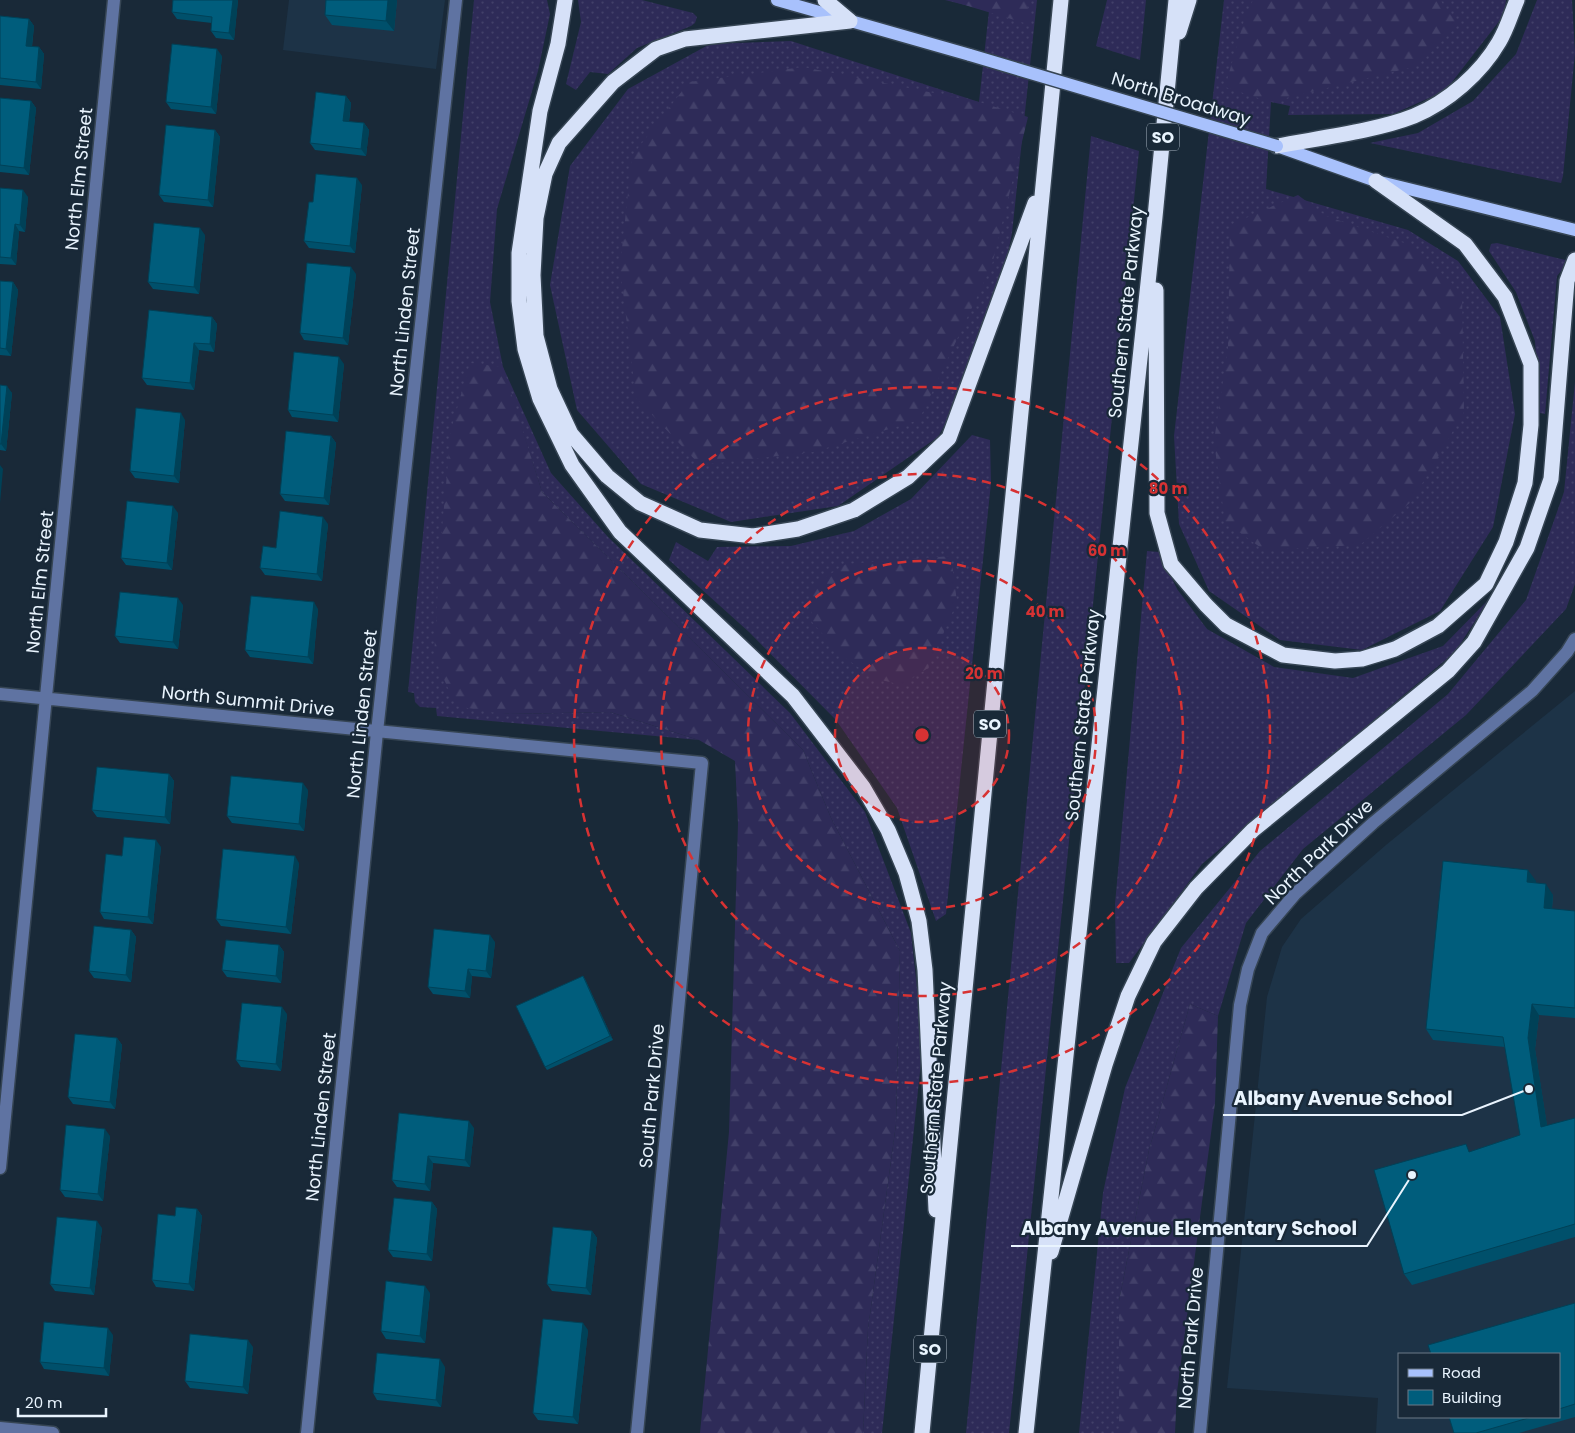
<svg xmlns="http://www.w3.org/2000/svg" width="1575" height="1433" font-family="Poppins,sans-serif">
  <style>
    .built { fill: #1d3347; fill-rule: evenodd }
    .grass { fill: url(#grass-dots) }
    .forest { fill: url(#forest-firs) }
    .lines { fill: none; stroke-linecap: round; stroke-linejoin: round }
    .minor-casing { stroke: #364554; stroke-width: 15 }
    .major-casing { stroke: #364554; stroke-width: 15 }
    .highway-casing { stroke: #364554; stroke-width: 18 }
    .minor { stroke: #5f73a2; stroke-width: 12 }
    .major { stroke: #a8c1fc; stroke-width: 12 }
    .highway { stroke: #d6e1f8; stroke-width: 15 }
    .major-bridge-casing { stroke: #364554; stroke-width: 15; stroke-linecap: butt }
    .major-bridge { stroke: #a8c1fc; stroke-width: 12 }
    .wall { fill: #00506b }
    .shaded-wall { fill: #004157 }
    .building { fill: #005d7c; stroke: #004157 }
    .ring { fill: none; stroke: #d73233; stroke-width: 2.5; stroke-dasharray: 9 6 }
    .labels { text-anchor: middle; stroke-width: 4.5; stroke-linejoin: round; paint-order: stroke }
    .shield { fill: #192938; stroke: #abb7c3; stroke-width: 1 }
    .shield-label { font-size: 16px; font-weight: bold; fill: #e9f4fe }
    .street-label { font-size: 18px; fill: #e9f4fe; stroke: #192938 }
    .centre { fill: #d73233; stroke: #192938; stroke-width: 2.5 }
    .ring-label { font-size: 15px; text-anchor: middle; font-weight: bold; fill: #d73233; stroke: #192938; stroke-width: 4.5; stroke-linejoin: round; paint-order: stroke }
    .leader { fill: none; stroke: #e9f4fe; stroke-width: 2 }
    .callout-dot { fill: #e9f4fe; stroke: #192938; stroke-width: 2 }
    .callout-label { font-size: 19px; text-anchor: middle; font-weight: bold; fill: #e9f4fe; stroke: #192938; stroke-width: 4.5; stroke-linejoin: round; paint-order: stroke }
  </style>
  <defs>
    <pattern id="grass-dots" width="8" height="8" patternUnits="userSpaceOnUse" patternTransform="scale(1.25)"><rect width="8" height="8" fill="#2e2b58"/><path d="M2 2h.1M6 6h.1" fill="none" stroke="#424069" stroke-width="1.8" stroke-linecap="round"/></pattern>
    <pattern id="forest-firs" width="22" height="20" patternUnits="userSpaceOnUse" patternTransform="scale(1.25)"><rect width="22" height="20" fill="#2e2b58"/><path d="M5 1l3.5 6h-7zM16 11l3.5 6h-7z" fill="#424069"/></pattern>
  </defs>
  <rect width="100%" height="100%" fill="#192938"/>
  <path class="built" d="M289 0H445L436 69 283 50Z
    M1575 691V1433H1376L1378 1398 1227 1388 1267 997 1282 947 1301 919 1386 845ZM1399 1354H1559V1417H1399Z"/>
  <path class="grass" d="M474 0H547L550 14 538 71 497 209 490 302 503 367 551 473 608 537 790 713 865 812 911 933 923 1043 882 1433H863L868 1329 896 1124 900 951 831 818 803 750 542 492 502 367V714L610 712 699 740 437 716 436 708 420 707 415 702 414 693 408 692Z
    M578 0H642L693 13 697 17 695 23 691 26 637 48 608 74 590 72 576 90 566 84 581 22Z
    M945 0H1037L1012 233 990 344 938 437 838 506 731 522 641 484 577 410 550 285 570 166 628 89 710 44 791 41 979 102 989 11Z
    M1107 0H1146L1140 60 1096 46Z
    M1224 0H1506L1504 15 1445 91 1393 114 1288 115 1290 106 1271 102 1266 189 1408 230 1458 261 1500 317 1515 414 1493 527 1440 611 1362 650 1280 640 1209 591 1179 524 1174 436Z
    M1537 0H1572L1575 53 1563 176 1561 183 1370 143 1418 133 1473 101 1516 54Z
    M1091 136 1139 151 1009 1433H966Z
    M1497 243 1569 261 1557 276 1545 414 1540 413 1535 341 1516 292 1489 251 1491 244Z
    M1575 382V584L1566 609 1466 715 1303 849 1246 923 1218 1016 1190 1004 1149 1150 1119 1301V1433H1079L1103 1193 1125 1088 1181 948 1260 851 1448 694 1526 600 1564 492Z
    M972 435 990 440 991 483 946 914 936 921 897 808 836 720 749 632 669 560 676 542 708 561 717 547 791 546 854 531 911 499Z
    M1147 551 1159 552 1177 589 1207 629 1274 667 1353 678 1443 646 1490 598 1455 652 1202 864 1129 963H1116L1115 904Z"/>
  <path class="forest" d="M948 0H1026L1031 25Z
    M1253 0H1440L1458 25 1417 66 1270 102 1225 87 1245 17Z
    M803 67 979 102 1028 117 992 265 919 420 813 452 700 465 636 398 620 267 632 156 689 82Z
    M1298 195 1326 216 1413 246 1462 293 1464 412 1412 501 1360 545 1264 550 1225 522 1214 441 1228 348 1230 225Z
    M470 363 503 367 542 492 803 750 831 818 900 951 896 1124 868 1329 863 1433H700L729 1132 738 823 735 761 699 740 610 712 502 714 456 706 434 657 440 551 451 430Z
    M951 556 957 602 928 668 902 685 873 678 840 654 812 622 810 587 846 564Z
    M1190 1004 1218 1016 1215 1103 1177 1392 1175 1433H1119V1301L1149 1150Z"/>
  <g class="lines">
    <defs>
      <path id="minor" d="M0 694 702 763 637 1433
        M0 1168 114 0
        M0 1428 53 1433
        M307 1433 377 732 456 0
        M1200 1433 1240 1005 1248 969 1262 933 1295 894 1373 823 1532 691 1567 652 1575 639"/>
      <path id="major" d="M777 0 970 55
        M1277 146 1376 181 1575 230"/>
      <path id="highway" d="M565 0 558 44 540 111 519 253V301L525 349 540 399 572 465 620 532 793 696 863 787 888 830 906 873 919 921 925 970 936 1210
        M825 0 850 21
        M850 21 685 39 656 49 613 82 559 143 545 174 536 218 533 275 536 336 550 389 571 434 607 476 640 503 700 530 753 536 798 529 854 510 908 477 949 438 1035 203
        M1179 32 1189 0
        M1277 146C1319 138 1376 131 1414 116 1448 102 1481 73 1499 42 1507 29 1511 14 1517 0
        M1156 290 1157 513 1171 564 1206 605 1226 625 1283 655 1335 661 1362 659 1395 649 1438 626 1486 584 1506 542 1525 483 1531 425V364L1505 297 1465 244 1376 181
        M1051 1252 1105 1065 1128 996 1154 942 1196 888 1253 830 1448 671 1474 642 1527 548 1551 479 1567 281 1575 260
        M922 1433 1061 0
        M1026 1433 1155 217 1176 0"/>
    </defs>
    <use href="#minor" class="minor-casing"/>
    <use href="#major" class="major-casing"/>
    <use href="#highway" class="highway-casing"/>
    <use href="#minor" class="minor"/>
    <use href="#major" class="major"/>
    <use href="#highway" class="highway"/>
    <defs>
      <path id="major-bridge" d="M970 55 1277 146"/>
    </defs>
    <use href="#major-bridge" class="major-bridge-casing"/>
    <use href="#major-bridge" class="major-bridge"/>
  </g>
  <path class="wall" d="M238 0 234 40 216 38 211 31 212 23 177 19 172 12Z
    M326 0H397L394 31 332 25 325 15Z
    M0 16 29 19 34 26 32 47H39L44 54 41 89 0 85Z
    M222 56 216 114 171 109 166 102Z
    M346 96 351 103 349 122 364 123 369 130 366 156 315 150 310 143Z
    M0 98 31 101 36 108 29 175 0 172Z
    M215 130 220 137 213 207 164 202 159 195Z
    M362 185 355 253 309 248 304 241 313 202Z
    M0 188 28 197 25 232 19 231 16 265 0 264Z
    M205 235 199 294 153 289 148 282Z
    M356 274 348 345 304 340 300 333Z
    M0 281 13 282 18 290 11 356 0 355Z
    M212 317 217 324 214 352 199 350 194 390 147 385 142 378Z
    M344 364 338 422 292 417 288 410Z
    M0 385 12 393 6 451 0 450Z
    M185 420 179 483 135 478 130 471Z
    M331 436 336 443 329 505 285 501 280 494Z
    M178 513 172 570 126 565 121 558Z
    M328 524 322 581 265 575 260 568 276 548Z
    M183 605 178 649 120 643 115 636Z
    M318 609 313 664 250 657 245 650Z
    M169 774 174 781 170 824 97 817 92 810Z
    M308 790 304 831 232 823 227 816Z
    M161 847 153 924 104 919 100 912 122 856Z
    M299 863 291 934 221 926 216 919Z
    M1536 881 1535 883 1553 895 1552 909 1575 911V1018L1539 1015 1535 1049 1547 1126 1575 1118V1237L1412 1285 1404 1274 1472 1151 1520 1135 1505 1047 1433 1040 1426 1029Z
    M131 930 136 937 131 982 94 978 89 971Z
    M495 942 491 978 472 976 470 998 433 994 428 987Z
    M279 945 284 952 281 983 227 977 222 970Z
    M583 976 585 979 613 1040 547 1070 545 1067Z
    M287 1014 281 1071 241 1067 236 1060Z
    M117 1038 122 1045 115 1109 73 1104 68 1097Z
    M399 1113 474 1128 470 1167 433 1163 430 1191 397 1187 392 1180Z
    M110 1136 103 1201 65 1197 60 1190Z
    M432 1202 437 1209 432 1261 393 1257 388 1250Z
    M197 1209 202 1216 194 1291 156 1287 152 1280 175 1216Z
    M102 1228 94 1295 55 1291 50 1284Z
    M592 1231 597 1238 591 1295 552 1291 547 1284Z
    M430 1293 425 1343 386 1339 381 1331Z
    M1575 1303V1417L1519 1433H1454L1449 1417H1559V1354Z
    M588 1330 578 1424 538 1420 533 1413Z
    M113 1335 109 1376 44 1369 40 1362Z
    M253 1347 248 1394 190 1388 185 1381Z
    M445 1367 441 1407 377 1400 373 1393Z"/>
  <path class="shaded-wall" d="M233 0H238L234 40 229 33Z
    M388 0H397L394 31 386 21Z
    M29 19 34 26 31 53 26 46Z
    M39 47 44 54 41 89 36 82Z
    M217 49 222 56 216 114 211 107Z
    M346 96 351 103 348 128 343 121Z
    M31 101 36 108 29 175 24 168Z
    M364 123 369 130 366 156 361 149Z
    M215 130 220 137 213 207 208 200Z
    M357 178 362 185 355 253 350 246Z
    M23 190 28 197 25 232 20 225Z
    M15 224 19 231 16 265 11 258Z
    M200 228 205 235 199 294 194 287Z
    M351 267 356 274 348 345 343 338Z
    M13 282 18 290 11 356 6 349Z
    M212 317 217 324 214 352 210 344Z
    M194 343 199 350 194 390 190 383Z
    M339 357 344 364 338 422 333 415Z
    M7 386 12 393 6 451 1 444Z
    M181 413 185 420 179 483 174 476Z
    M331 436 336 443 329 505 324 498Z
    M0 465 3 469 0 503Z
    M173 506 178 513 172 570 167 563Z
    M323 517 328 524 322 581 317 574Z
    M178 598 183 605 178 649 173 642Z
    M314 602 318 609 313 664 308 657Z
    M169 774 174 781 170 824 165 817Z
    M303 783 308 790 304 831 299 824Z
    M156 840 161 847 153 924 148 917Z
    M295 856 299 863 291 934 286 927Z
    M1528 870 1536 881 1534 893 1527 882Z
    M1546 884 1553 895 1551 919 1544 908Z
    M131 930 136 937 131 982 126 975Z
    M490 935 495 942 491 978 486 971Z
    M279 945 284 952 281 983 276 976Z
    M468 969 472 976 470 998 465 991Z
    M583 976 585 979 613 1040 610 1036Z
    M1532 1004 1539 1015 1535 1049 1549 1138 1541 1127 1528 1038Z
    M282 1007 287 1014 281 1071 276 1064Z
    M117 1038 122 1045 115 1109 110 1102Z
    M469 1121 474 1128 470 1167 465 1160Z
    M105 1129 110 1136 103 1201 98 1194Z
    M428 1156 433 1163 430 1191 425 1184Z
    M432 1202 437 1209 432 1261 427 1254Z
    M197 1209 202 1216 194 1291 189 1284Z
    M97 1221 102 1228 94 1295 90 1288Z
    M592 1231 597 1238 591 1295 586 1288Z
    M425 1286 430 1293 425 1343 420 1336Z
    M583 1323 588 1330 578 1424 573 1417Z
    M108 1328 113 1335 109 1376 104 1368Z
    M248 1340 253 1347 248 1394 243 1387Z
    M440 1359 445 1367 441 1407 436 1400Z"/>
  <path class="building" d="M173 0H233L229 33 211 31 212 17 172 12Z
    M326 0H388L386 21 325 15Z
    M0 16 29 19 26 46 39 47 36 82 0 78Z
    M172 44 217 49 211 107 166 102Z
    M316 92 346 96 343 121 364 123 361 149 310 143Z
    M0 98 31 101 24 168 0 165Z
    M166 125 215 130 208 200 159 195Z
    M316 174 357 178 350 246 304 241 309 202H313Z
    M0 188 23 190 20 225 15 224 11 258 0 257Z
    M154 223 200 228 194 287 148 282Z
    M307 263 351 267 343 338 300 333Z
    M0 281 13 282 6 349 0 348Z
    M149 310 212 317 210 344 194 343 190 383 142 378Z
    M294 352 339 357 333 415 288 410Z
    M0 385 7 386 1 444H0Z
    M136 408 181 413 174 476 130 471Z
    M286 431 331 436 324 498 280 494Z
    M127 501 173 506 167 563 121 558Z
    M280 511 323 517 317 574 260 568 263 546 276 548Z
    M120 592 178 598 173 642 115 636Z
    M251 596 314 602 308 657 245 650Z
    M97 767 169 774 165 817 92 810Z
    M231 776 303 783 299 824 227 816Z
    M124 837 156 840 148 917 100 912 106 854 122 856Z
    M223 849 295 856 286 927 216 919Z
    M1443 861 1528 870 1527 882 1546 884 1544 908 1575 911V1008L1532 1004 1528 1038 1541 1127 1575 1118V1224L1404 1274 1374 1170 1466 1144 1469 1152 1520 1135 1503 1037 1426 1029Z
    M94 926 131 930 126 975 89 971Z
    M434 929 490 935 486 971 468 969 465 991 428 987Z
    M226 940 279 945 276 976 222 970Z
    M583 976 610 1036 545 1067 516 1006Z
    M242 1003 282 1007 276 1064 236 1060Z
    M75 1034 117 1038 110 1102 68 1097Z
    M399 1113 469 1121 465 1160 428 1156 425 1184 392 1180Z
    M66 1125 105 1129 98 1194 60 1190Z
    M394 1198 432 1202 427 1254 388 1250Z
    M176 1207 197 1209 189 1284 152 1280 158 1214 175 1216Z
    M57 1217 97 1221 90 1288 50 1284Z
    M553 1227 592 1231 586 1288 547 1284Z
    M386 1281 425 1286 420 1336 381 1331Z
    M1575 1303V1404L1559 1409V1354H1431L1428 1345Z
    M543 1319 583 1323 573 1417 533 1413Z
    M44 1322 108 1328 104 1368 40 1362Z
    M190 1334 248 1340 243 1387 185 1381Z
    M377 1353 440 1359 436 1400 373 1393Z
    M1449 1417H1532L1476 1433H1454Z"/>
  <circle cx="922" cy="735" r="87" fill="#d73233" fill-opacity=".12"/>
  <g class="ring">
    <circle cx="922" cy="735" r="87"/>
    <circle cx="922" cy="735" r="174"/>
    <circle cx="922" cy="735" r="261"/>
    <circle cx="922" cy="735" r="348"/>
  </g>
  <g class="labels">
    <g class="shield">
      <rect x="1147" y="123.5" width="32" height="27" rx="4"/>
      <rect x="974" y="710.5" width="32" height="27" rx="4"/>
      <rect x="914" y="1335.5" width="32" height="27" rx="4"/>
    </g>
    <g class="shield-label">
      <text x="1163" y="143">SO</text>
      <text x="990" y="730">SO</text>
      <text x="930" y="1355">SO</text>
    </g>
    <g class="street-label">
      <text transform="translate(1181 99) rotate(17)" y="6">North Broadway</text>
      <text transform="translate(79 179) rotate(-84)" y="6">North Elm Street</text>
      <text transform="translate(405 312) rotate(-84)" y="6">North Linden Street</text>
      <text transform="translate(1126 312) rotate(-84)" y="6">Southern State Parkway</text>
      <text transform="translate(40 582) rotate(-84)" y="6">North Elm Street</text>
      <text transform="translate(248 701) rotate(6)" y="6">North Summit Drive</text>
      <text transform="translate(362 714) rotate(-84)" y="6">North Linden Street</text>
      <text transform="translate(1083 715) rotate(-84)" y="6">Southern State Parkway</text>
      <text transform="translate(1319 852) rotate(-44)" y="6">North Park Drive</text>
      <text transform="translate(936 1088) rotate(-85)" y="6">Southern State Parkway</text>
      <text transform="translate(652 1096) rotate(-85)" y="6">South Park Drive</text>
      <text transform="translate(321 1117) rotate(-84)" y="6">North Linden Street</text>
      <text transform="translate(1191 1338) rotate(-85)" y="6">North Park Drive</text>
    </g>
  </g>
  <circle cx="922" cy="735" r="8" class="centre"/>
  <g class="ring-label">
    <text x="1168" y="494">80 m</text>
    <text x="1107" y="556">60 m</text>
    <text x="1045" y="617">40 m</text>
    <text x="984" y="679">20 m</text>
  </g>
  <path class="leader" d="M1529 1089L1462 1115H1223M1412 1175L1367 1246H1011"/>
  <g class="callout-dot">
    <circle cx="1529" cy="1089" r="5"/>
    <circle cx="1412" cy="1175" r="5"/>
  </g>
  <g class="callout-label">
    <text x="1343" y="1105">Albany Avenue School</text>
    <text x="1189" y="1235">Albany Avenue Elementary School</text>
  </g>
  <rect x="1398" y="1353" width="162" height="65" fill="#192938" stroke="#6c7a87"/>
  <rect x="1408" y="1369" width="25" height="8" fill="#a8c1fc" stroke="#6c7a87"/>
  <text x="1442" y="1378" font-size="15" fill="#e9f4fe">Road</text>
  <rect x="1408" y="1390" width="25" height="15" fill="#005d7c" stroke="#6c7a87"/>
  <text x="1442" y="1403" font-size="15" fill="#e9f4fe">Building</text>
  <path d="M18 1408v8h88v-8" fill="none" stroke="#e9f4fe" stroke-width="2.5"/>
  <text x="25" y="1408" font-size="15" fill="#e9f4fe" stroke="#192938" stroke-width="4" paint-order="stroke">20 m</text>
</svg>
